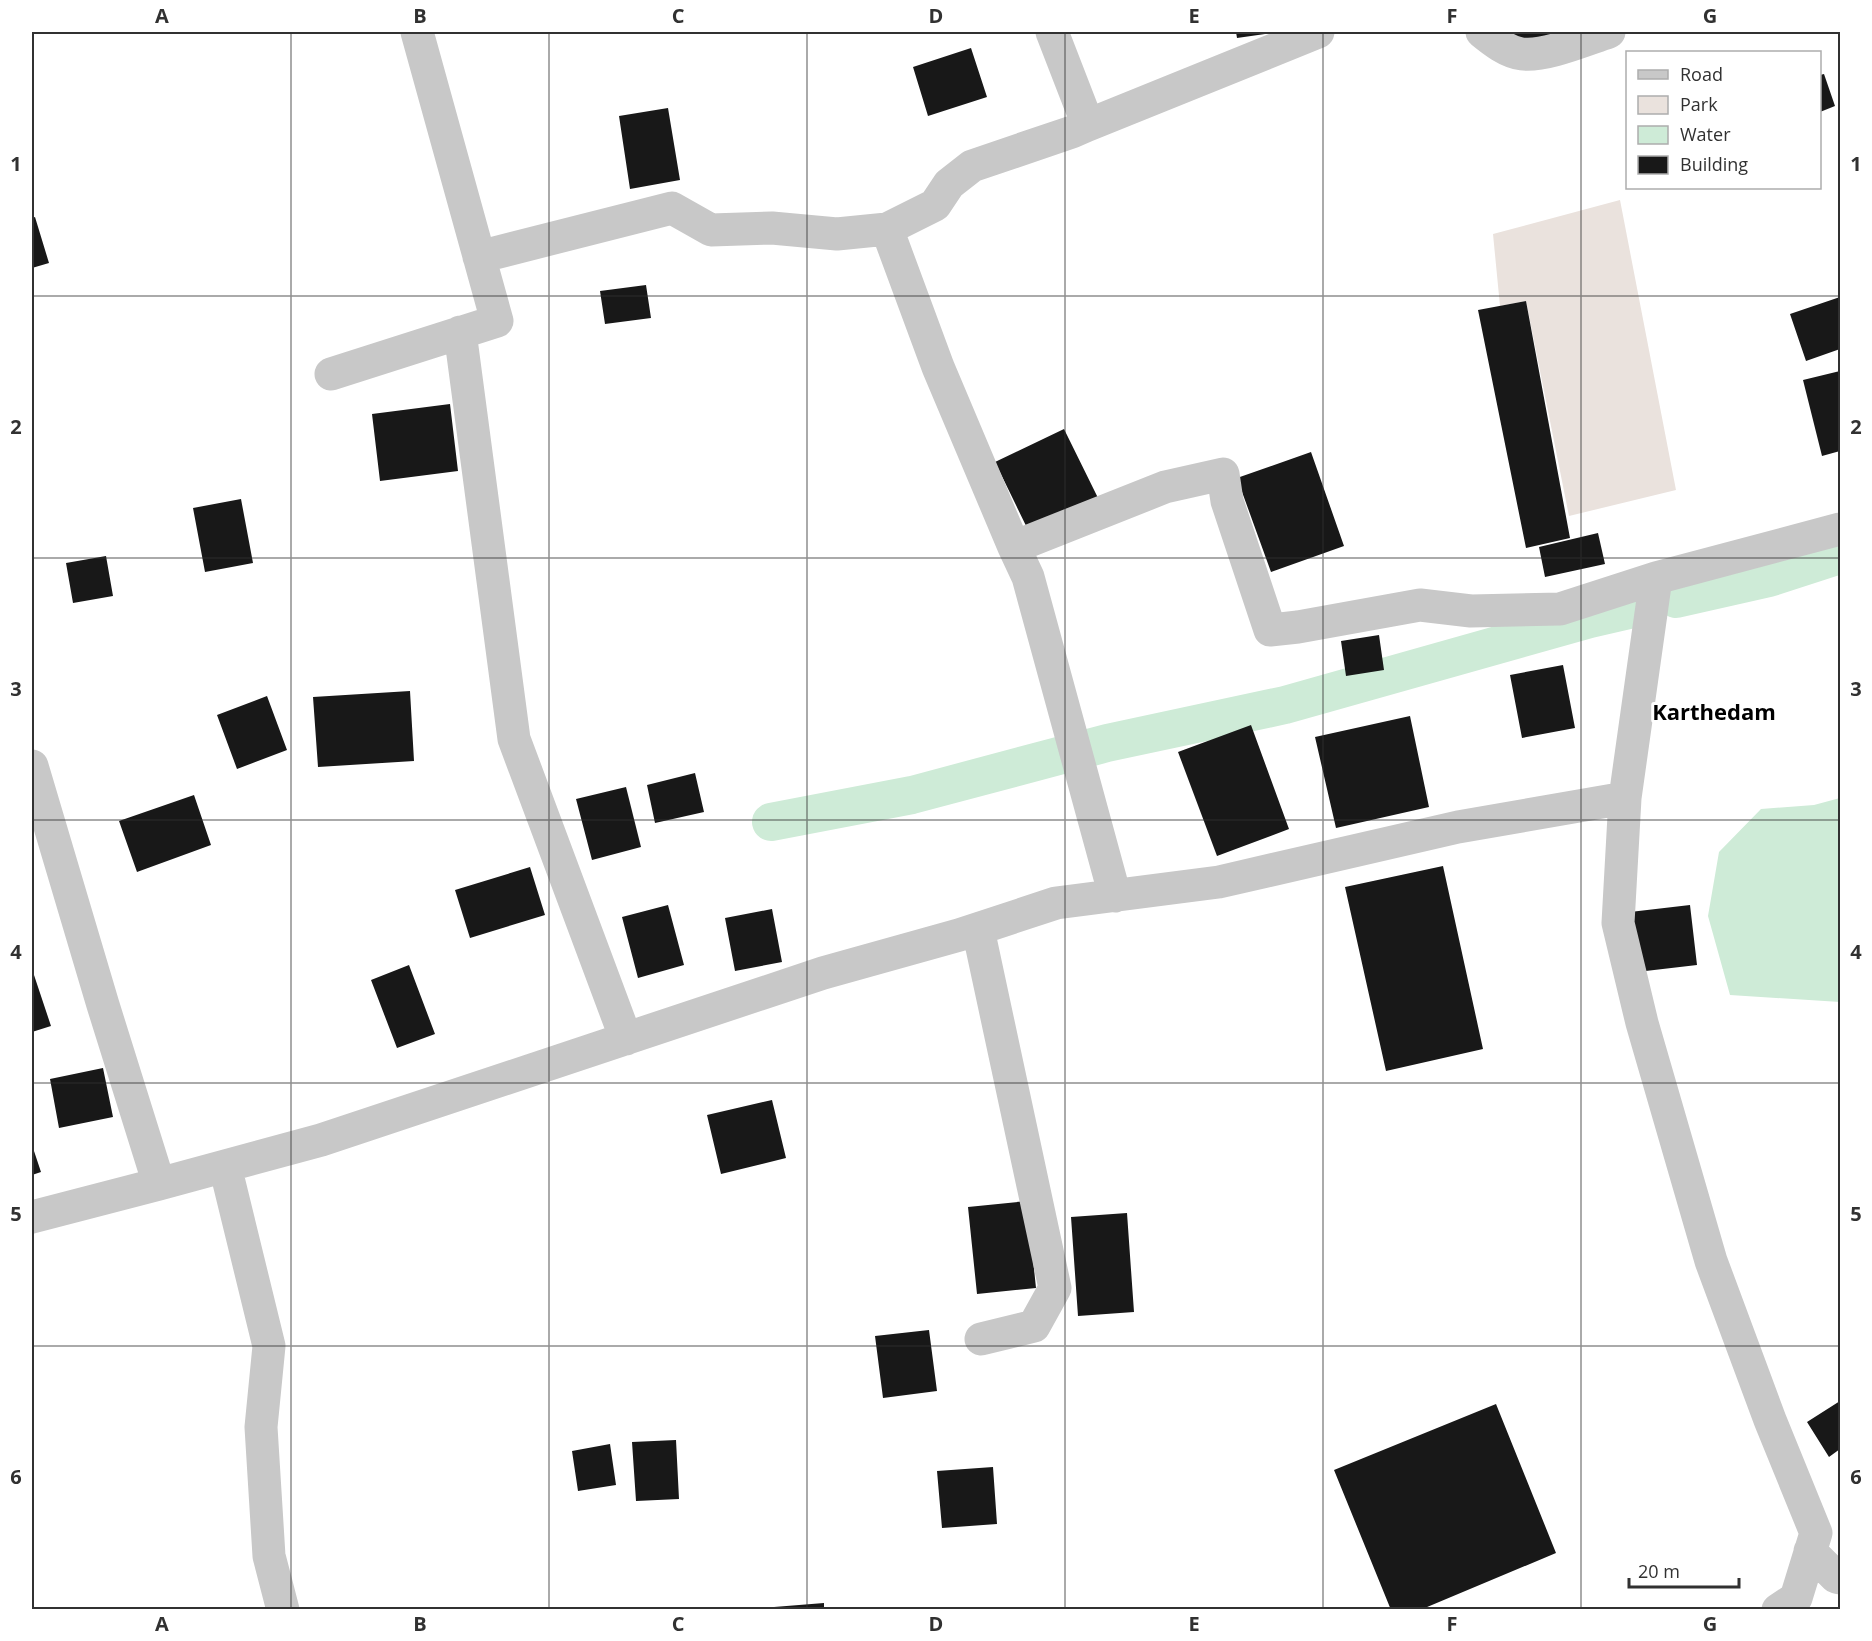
<svg xmlns="http://www.w3.org/2000/svg" width="1872" height="1641" font-family="'Open Sans',sans-serif">
  <style>
    .green { fill: #eae2dd }
    .water { fill: #ceebd7 }
    .lines { fill: none; stroke-linecap: round; stroke-linejoin: round }
    .canal { stroke: #ceebd7; stroke-width: 38 }
    .building { fill: #181818 }
    .minor { stroke: #c8c8c8; stroke-width: 33 }
    .grid { fill: none; stroke: #313131; stroke-width: 1.5; stroke-opacity: 0.55 }
    .labels { text-anchor: middle; stroke-width: 6; stroke-linejoin: round; paint-order: stroke }
    .neighbourhood-label { font-size: 22px; font-weight: bold; fill: #000; stroke: #fff }
    .neatline { fill: none; stroke: #313131; stroke-width: 2 }
    .grid-label { font-size: 20px; text-anchor: middle; font-weight: bold; fill: #313131 }
  </style>
  <rect width="100%" height="100%" fill="#fff"/>
  <path class="green" d="M1620 200 1676 490 1569 516 1526 301 1500 306 1493 234Z"/>
  <path class="water" d="M1840 798V1002L1730 995 1708 916 1719 852 1761 809 1814 805Z"/>
  <g class="lines">
    <path class="canal" d="M1676 599 1769 578 1840 555
      M771 822 912 795 1107 743 1285 705 1590 619 1629 610"/>
  </g>
  <path class="building" d="M1236 32H1272V33L1237 38Z
    M1498 32H1560L1550 45Z
    M971 48 987 97 928 116 913 67Z
    M1824 74 1835 106 1820 112V75Z
    M668 108 680 180 630 189 619 116Z
    M35 217 49 263 32 268V218Z
    M646 285 651 318 605 324 600 291Z
    M1840 297V349L1806 361 1790 314Z
    M1526 301 1570 538 1526 548 1478 310Z
    M1840 371V451L1822 456 1803 380Z
    M450 404 458 471 380 481 372 414Z
    M1064 429 1099 500 1030 534 995 462Z
    M1311 452 1344 546 1271 572 1237 478Z
    M241 499 253 563 205 572 193 508Z
    M1598 533 1605 564 1545 577 1539 547Z
    M106 556 113 596 73 603 66 563Z
    M1379 635 1384 670 1346 676 1341 641Z
    M1563 665 1575 728 1522 738 1510 675Z
    M410 691 414 761 318 767 313 697Z
    M267 696 287 750 237 769 217 715Z
    M1410 716 1429 807 1336 828 1315 737Z
    M1251 725 1289 829 1217 856 1178 752Z
    M695 773 704 812 655 823 647 785Z
    M626 787 641 847 592 860 576 799Z
    M194 795 211 845 137 872 119 821Z
    M1443 866 1483 1049 1386 1071 1345 887Z
    M530 867 545 915 470 938 455 890Z
    M668 905 684 965 638 978 622 917Z
    M1690 905 1697 965 1637 972 1630 912Z
    M772 909 782 962 735 971 725 918Z
    M409 965 435 1034 397 1048 371 980Z
    M32 969 51 1026 32 1032Z
    M103 1068 113 1117 59 1128 50 1079Z
    M772 1100 786 1158 721 1174 707 1115Z
    M32 1145 41 1172 32 1175Z
    M1027 1201 1036 1288 977 1294 968 1207Z
    M1127 1213 1134 1312 1078 1316 1071 1217Z
    M929 1330 937 1391 883 1398 875 1336Z
    M1840 1401V1449L1829 1457 1807 1422Z
    M1496 1404 1556 1553 1420 1610H1391L1334 1470Z
    M676 1440 679 1499 636 1501 632 1442Z
    M610 1444 616 1485 578 1491 572 1451Z
    M993 1467 997 1524 942 1528 937 1471Z
    M824 1603V1610H775L774 1607Z"/>
  <g class="lines">
    <path class="minor" d="M1482 32C1493 41 1507 52 1522 54 1545 57 1587 39 1609 32
      M1088 125 1318 32
      M887 229 935 205 949 184 972 166 1072 132 1088 125 1052 32
      M479 257 672 208 711 230 772 228 837 234 887 229 938 367 1014 547
      M460 332 514 739 626 1039
      M331 374 497 321 417 32
      M32 766 103 1005 159 1184
      M1115 896 1028 577 1014 547 1165 487 1223 474 1227 501 1270 630 1298 627 1420 605 1471 611 1560 609 1656 578
      M978 929 1055 1288 1034 1326 981 1339
      M225 1166 269 1346 261 1427 269 1556 283 1610
      M32 1217 159 1184 321 1140 823 973 959 935 1056 903 1219 882 1458 827 1625 798
      M1810 1551 1836 1577 1840 1578
      M1778 1610 1796 1598 1816 1533 1770 1420 1711 1261 1642 1023 1618 923 1625 798 1656 578 1840 529"/>
  </g>
  <path class="grid" d="M291 32V1610M549 32V1610M807 32V1610M1065 32V1610M1323 32V1610M1581 32V1610M32 296H1840M32 558H1840M32 820H1840M32 1083H1840M32 1346H1840"/>
  <g class="labels">
    <g class="neighbourhood-label">
      <text x="1714" y="720">Karthedam</text>
    </g>
  </g>
  <rect width="1872" height="1641" fill="none" stroke="#ffffff" stroke-width="66"/>
  <rect x="1626" y="51" width="195" height="138" fill="#ffffff" stroke="#adadad" stroke-width="1.5"/>
  <rect x="1638" y="70" width="30" height="9" fill="#c8c8c8" stroke="#adadad" stroke-width="1.5"/>
  <text x="1680" y="81" font-size="18" fill="#313131">Road</text>
  <rect x="1638" y="96" width="30" height="18" fill="#eae2dd" stroke="#adadad" stroke-width="1.5"/>
  <text x="1680" y="111" font-size="18" fill="#313131">Park</text>
  <rect x="1638" y="126" width="30" height="18" fill="#ceebd7" stroke="#adadad" stroke-width="1.5"/>
  <text x="1680" y="141" font-size="18" fill="#313131">Water</text>
  <rect x="1638" y="156" width="30" height="18" fill="#181818" stroke="#adadad" stroke-width="1.5"/>
  <text x="1680" y="171" font-size="18" fill="#313131">Building</text>
  <path d="M1629 1578v9h110v-9" fill="none" stroke="#313131" stroke-width="3"/>
  <text x="1638" y="1578" font-size="18" fill="#313131" stroke="#ffffff" stroke-width="4.5" paint-order="stroke">20 m</text>
  <rect x="33" y="33" width="1806" height="1575" class="neatline"/>
  <g class="grid-label">
    <text x="162" y="23">A</text>
    <text x="420" y="23">B</text>
    <text x="678" y="23">C</text>
    <text x="936" y="23">D</text>
    <text x="1194" y="23">E</text>
    <text x="1452" y="23">F</text>
    <text x="1710" y="23">G</text>
    <text x="16" y="171">1</text>
    <text x="1856" y="171">1</text>
    <text x="16" y="434">2</text>
    <text x="1856" y="434">2</text>
    <text x="16" y="696">3</text>
    <text x="1856" y="696">3</text>
    <text x="16" y="959">4</text>
    <text x="1856" y="959">4</text>
    <text x="16" y="1221">5</text>
    <text x="1856" y="1221">5</text>
    <text x="16" y="1484">6</text>
    <text x="1856" y="1484">6</text>
    <text x="162" y="1631">A</text>
    <text x="420" y="1631">B</text>
    <text x="678" y="1631">C</text>
    <text x="936" y="1631">D</text>
    <text x="1194" y="1631">E</text>
    <text x="1452" y="1631">F</text>
    <text x="1710" y="1631">G</text>
  </g>
</svg>
